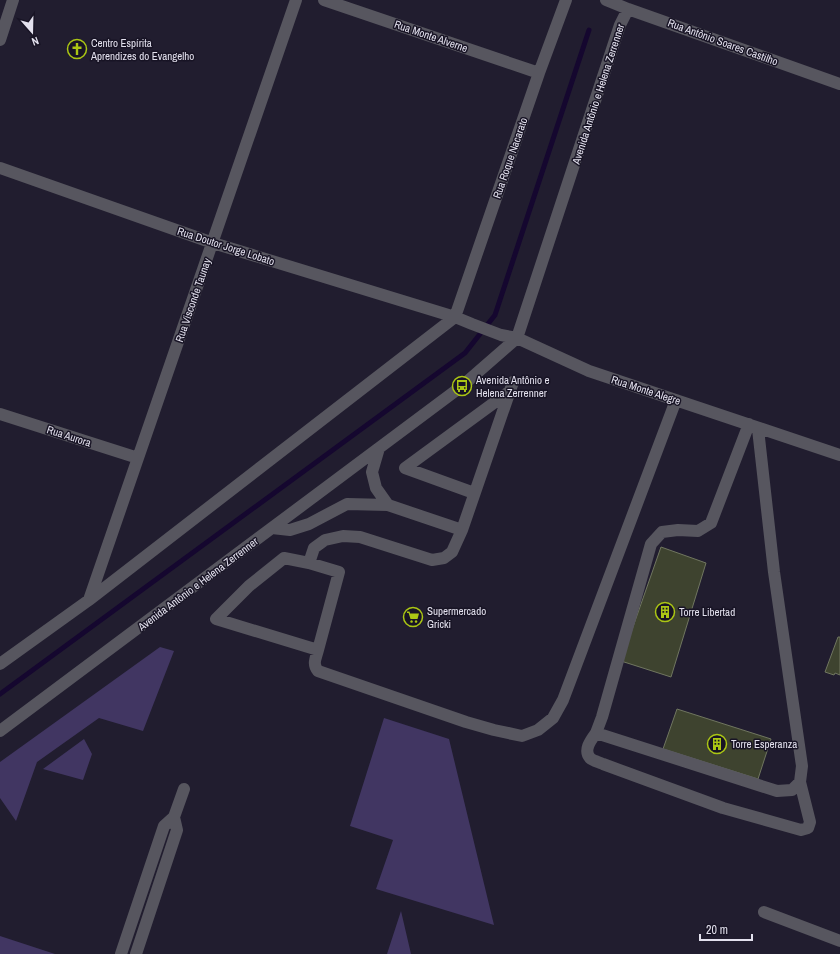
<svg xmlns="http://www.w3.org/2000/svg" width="840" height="954" font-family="'Archivo Narrow',sans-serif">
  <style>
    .green { fill: #413662 }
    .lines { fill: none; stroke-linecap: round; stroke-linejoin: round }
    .stream { stroke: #15072f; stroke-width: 5 }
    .building { fill: #3e432f; stroke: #707660 }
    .minor { stroke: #57565f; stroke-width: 12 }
    .labels { text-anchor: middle; stroke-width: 3; stroke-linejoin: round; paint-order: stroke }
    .street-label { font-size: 11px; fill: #e3e1ee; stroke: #181425 }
    .poi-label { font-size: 11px; fill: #e3e1ee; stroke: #181425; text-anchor: start }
  </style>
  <rect width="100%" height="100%" fill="#211d2f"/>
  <path class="green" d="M160 647 174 651 143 731 99 718 37 762 16 821 0 798V762Z
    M384 718 449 739 494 925 376 889 393 840 350 826Z
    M84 739 92 754 83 780 43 769Z
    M401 911 411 954H387Z
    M0 936 55 954H0Z"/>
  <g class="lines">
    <path class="stream" d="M0 694 465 353 495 315 589 30"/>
  </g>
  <path class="building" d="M661 547 706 563 671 677 621 661Z
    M838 637H840V675L835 673 834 675 825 672Z
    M677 709 771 739 758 779 663 749Z"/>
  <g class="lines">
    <path class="minor" d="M324 0 539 73
      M606 0 628 9 840 84
      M0 40 13 0
      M0 168 213 243 455 317 472 324 501 335 517 338 589 371 840 455
      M455 317 539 73 566 0
      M0 414 138 458
      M749 424 711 523 698 531 678 530 662 532 651 544 602 717 596 733 777 791 792 790 800 782 802 766 774 572 758 429
      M379 448 372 472 376 488 388 505
      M474 493 405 468 510 391
      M272 528 290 530 309 524 347 504 388 505 462 530
      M309 563 314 548 325 540 343 536 360 537 432 560 444 558 452 552 462 530 513 382
      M89 600 296 0
      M318 650 216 619 249 586 284 558 309 563 339 572 318 650C316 658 312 664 318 671L466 722 494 730 522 736 538 730 553 718 563 700 676 400
      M0 664 89 600 455 317
      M0 731 462 386 517 338 620 25 628 9
      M596 733C591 740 583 750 590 758 593 761 599 762 603 764L723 808 801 830 808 828 810 822 800 782
      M764 912 840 941
      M121 954 164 826 174 817 184 789
      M136 954 177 830 174 817"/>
  </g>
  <defs>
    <symbol id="church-ring" viewBox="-11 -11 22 22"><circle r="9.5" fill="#181425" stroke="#abc614" stroke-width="1.5"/><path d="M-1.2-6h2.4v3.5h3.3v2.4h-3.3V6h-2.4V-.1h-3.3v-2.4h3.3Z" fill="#abc614"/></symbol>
    <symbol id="bus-ring" viewBox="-11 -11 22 22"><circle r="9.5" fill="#181425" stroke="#abc614" stroke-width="1.5"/><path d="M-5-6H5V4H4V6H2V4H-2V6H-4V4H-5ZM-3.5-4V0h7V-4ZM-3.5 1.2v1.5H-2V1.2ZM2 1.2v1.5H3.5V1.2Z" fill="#abc614"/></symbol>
    <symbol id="building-ring" viewBox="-11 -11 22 22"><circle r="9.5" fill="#181425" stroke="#abc614" stroke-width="1.5"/><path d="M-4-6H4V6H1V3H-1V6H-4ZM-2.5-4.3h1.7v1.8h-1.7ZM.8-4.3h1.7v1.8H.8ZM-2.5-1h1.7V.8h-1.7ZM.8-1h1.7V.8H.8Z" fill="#abc614"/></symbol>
    <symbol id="supermarket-ring" viewBox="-11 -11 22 22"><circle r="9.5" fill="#181425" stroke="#abc614" stroke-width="1.5"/><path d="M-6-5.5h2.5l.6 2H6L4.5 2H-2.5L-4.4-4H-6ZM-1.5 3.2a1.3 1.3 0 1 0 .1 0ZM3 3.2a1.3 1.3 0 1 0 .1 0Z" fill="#abc614"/></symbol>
  </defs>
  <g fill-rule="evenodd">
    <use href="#church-ring" x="66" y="38" width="22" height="22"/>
    <use href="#bus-ring" x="451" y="375" width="22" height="22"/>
    <use href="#building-ring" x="654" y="601" width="22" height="22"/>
    <use href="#supermarket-ring" x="402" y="606" width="22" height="22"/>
    <use href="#building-ring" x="706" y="733" width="22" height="22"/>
  </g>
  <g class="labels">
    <g class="street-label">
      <text transform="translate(431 36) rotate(19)" y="4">Rua Monte Alverne</text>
      <text transform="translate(723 42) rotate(20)" y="4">Rua Antônio Soares Castilho</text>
      <text transform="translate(598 94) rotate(-72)" y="4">Avenida Antônio e Helena Zerrenner</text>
      <text transform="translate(510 158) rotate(-71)" y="4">Rua Roque Nacarato</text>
      <text transform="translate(226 246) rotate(18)" y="4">Rua Doutor Jorge Lobato</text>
      <text transform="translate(193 300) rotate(-71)" y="4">Rua Visconde Taunay</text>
      <text transform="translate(646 390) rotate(18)" y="4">Rua Monte Alegre</text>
      <text transform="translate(69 436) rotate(18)" y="4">Rua Aurora</text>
      <text transform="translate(198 584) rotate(-37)" y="4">Avenida Antônio e Helena Zerrenner</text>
    </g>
    <g class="poi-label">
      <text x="91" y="47">Centro Espírita<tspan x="91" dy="13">Aprendizes do Evangelho</tspan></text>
      <text x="476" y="384">Avenida Antônio e<tspan x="476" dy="13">Helena Zerrenner</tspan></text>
      <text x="427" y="615">Supermercado<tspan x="427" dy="13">Gricki</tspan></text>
      <text x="679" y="616">Torre Libertad</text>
      <text x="731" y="748">Torre Esperanza</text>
    </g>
  </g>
  <g transform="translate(32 32) rotate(160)" stroke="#181425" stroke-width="3" paint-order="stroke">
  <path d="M0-3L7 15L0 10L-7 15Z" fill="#e3e1ee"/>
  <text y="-6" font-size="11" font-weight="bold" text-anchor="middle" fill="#e3e1ee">N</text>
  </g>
  <path d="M700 934v6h52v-6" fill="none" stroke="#e3e1ee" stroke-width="2"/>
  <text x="706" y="934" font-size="12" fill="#e3e1ee" stroke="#181425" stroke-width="3" paint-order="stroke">20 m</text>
</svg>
